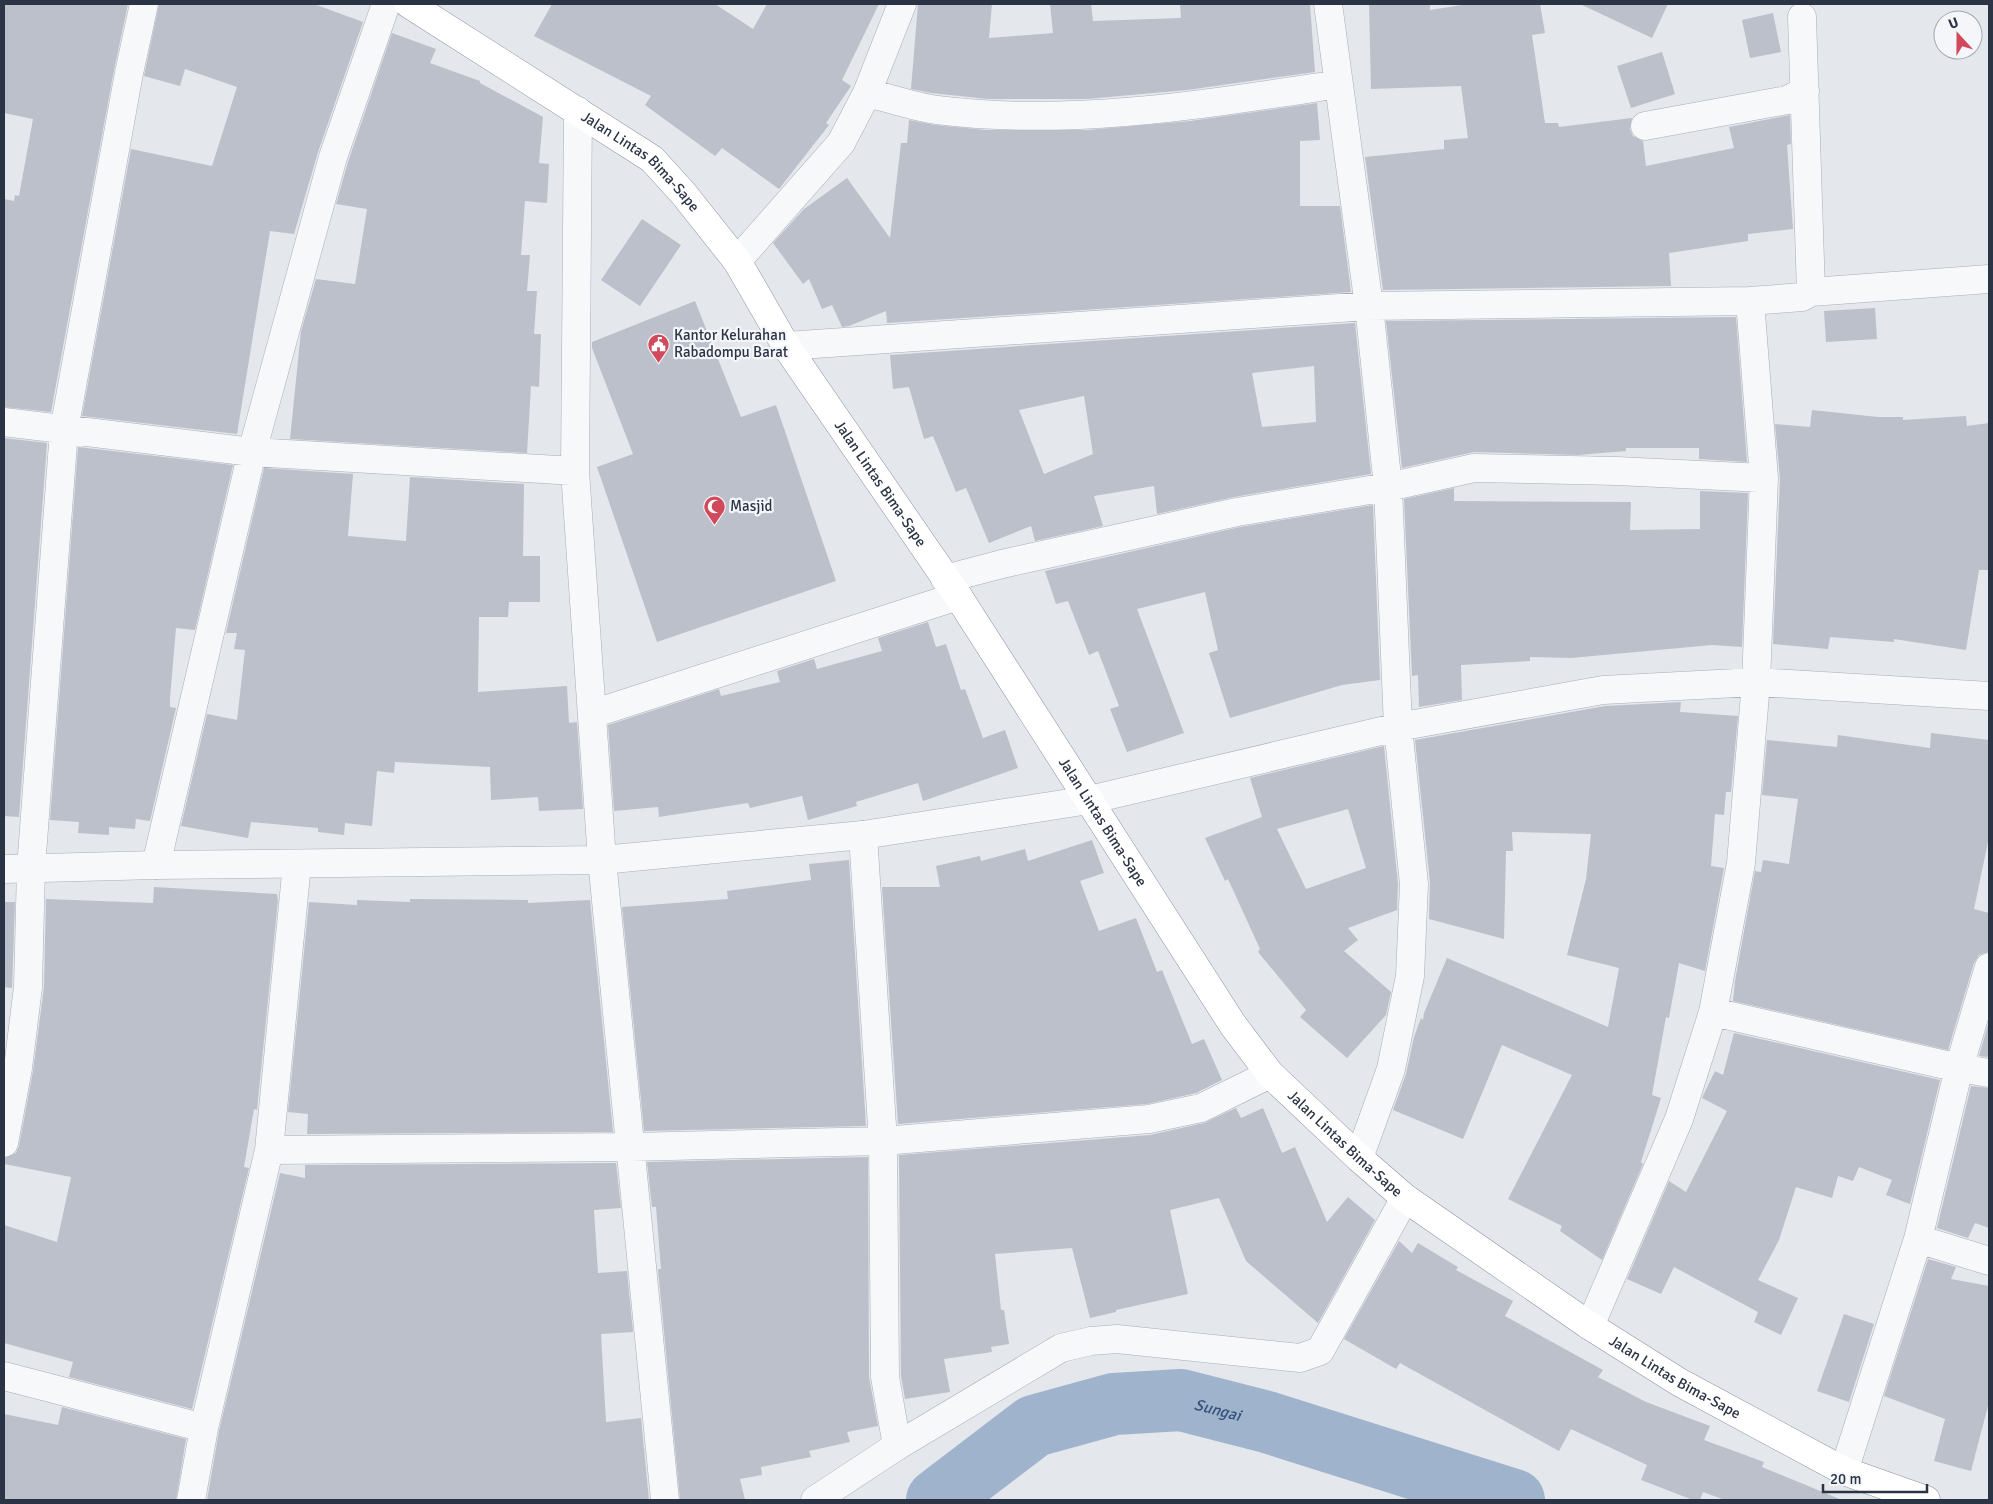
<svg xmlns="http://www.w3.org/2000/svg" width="1993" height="1504" font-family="Signika,sans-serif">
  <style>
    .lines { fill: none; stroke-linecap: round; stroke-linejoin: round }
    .river { stroke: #9fb4cc; stroke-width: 62 }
    .building { fill: #bbc0ca; fill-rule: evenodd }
    .minor-casing { stroke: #a9aeb7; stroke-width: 29 }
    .tertiary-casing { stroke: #a9aeb7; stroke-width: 29 }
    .trunk-casing { stroke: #8b94a3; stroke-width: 29 }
    .minor { stroke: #f7f8fa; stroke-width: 28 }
    .tertiary { stroke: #f7f8fa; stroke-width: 28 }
    .trunk { stroke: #fff; stroke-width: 28 }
    .labels { text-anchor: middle; stroke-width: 4.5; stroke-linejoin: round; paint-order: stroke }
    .street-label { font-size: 15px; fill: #2b3445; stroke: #f4f6f9 }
    .poi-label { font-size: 15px; fill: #2b3445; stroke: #f4f6f9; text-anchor: start }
    .water-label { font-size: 16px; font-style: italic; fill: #34527a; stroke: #f4f6f9 }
  </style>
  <rect width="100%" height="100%" fill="#e4e7ec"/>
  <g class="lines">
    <path class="river" id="s1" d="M937 1500 1034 1426 1114 1404 1181 1400 1267 1422 1514 1500"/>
  </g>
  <path class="building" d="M4 4H128L114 70 51 412 4 407V199L14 201 15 195 19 196 33 119 4 113Z
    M159 4H314L363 22 318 152 294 234 270 231 237 434 82 416 131 149 212 166 237 87 185 69 180 86 144 76Z
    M552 4H715L753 29 767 4H879L842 80 851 86 826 123 829 125 779 189 722 148 715 156 645 105 651 96 534 36Z
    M918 4H992L989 38 1053 33 1050 4H1091L1093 21 1181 18 1180 4H1310L1315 72 1187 90 1087 99H988L931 93 911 89Z
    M1369 4H1430V10L1468 4H1540L1545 33 1532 35 1545 123H1558L1559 127 1632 118 1630 129 1633 136 1643 141 1646 166 1734 148 1729 127 1790 115 1791 144 1787 145 1793 229 1748 234V241L1669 253 1671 286 1383 290 1365 157 1444 149V140L1468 138 1461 86 1371 89Z
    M1580 4H1668L1652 38Z
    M1773 13 1781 52 1750 58 1742 20Z
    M392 33 436 49 430 63 480 81V83L543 117 539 163 549 164 547 203 525 201 521 255H530L527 291H537L534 334H541L539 387 531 386 527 453 290 439 301 331 316 279 355 284 367 209 336 204 348 162Z
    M1662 52 1675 94 1631 108 1617 66Z
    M1317 103 1320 140 1300 141V206H1340L1351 292 887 323 886 311 849 326 842 327 832 305 822 309 809 279 803 284 773 243 804 209 847 178 890 238 901 143H907L909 120 935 125 986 130H1088L1190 121Z
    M642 219 681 245 640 306 601 280Z
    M695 301 741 417 776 405 836 581 657 642 597 467 633 454 592 348V342Z
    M1875 308 1877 339 1826 342 1824 311Z
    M1736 317 1747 462 1699 459V448H1626V451L1578 455 1474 452 1402 468 1386 321Z
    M1355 323 1371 474 1234 497 1157 514 1154 486 1094 496 1103 526 1035 541 1031 526 989 543 966 488 956 492 933 436 924 439 909 387 893 389 890 355ZM1314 366 1316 422 1262 427 1252 373ZM1084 396 1093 454 1044 474 1019 410Z
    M1812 410 1878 417H1903V420L1966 416 1967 426 1989 423V570H1979L1966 650 1894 639V642L1830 637 1828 649 1773 644 1780 479 1775 424 1810 427Z
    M4 438 47 443 19 817 4 816Z
    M78 447 233 465 195 630 176 628 170 698V707L176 708 150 821 136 819 135 829 109 827V835L78 833 79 822 50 820Z
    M264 468 353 474 348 536 406 541 410 477 524 484 523 556H540V602H509L508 617H479L478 692 567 686 569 723 577 722 583 809 539 811 538 797 491 800 490 767 395 762 394 773 377 771 372 826 345 823 344 835 318 832V828L251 822 248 838 181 826 207 714 237 720 245 650 234 649 237 633H226Z
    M1454 488V501L1631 502 1630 530 1700 529V491L1748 493 1742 647 1712 645 1571 658 1530 657V661L1461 665 1462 700 1419 707 1418 675 1412 676 1404 499Z
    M1373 505 1380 680 1342 685 1230 718 1209 653 1218 650 1205 592 1137 609 1184 733 1127 752 1110 709 1119 706 1098 651 1089 655 1068 601 1056 604 1045 571 1240 527Z
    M928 622 936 647 946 644 961 690 965 689 983 738 1005 730 1018 768 923 801 918 783 856 802 857 806 808 820 802 796 750 808 748 803 659 817 658 807 614 811 608 725 719 689 721 696 780 682 777 671 814 659 817 669 882 651 878 638Z
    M1681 702 1680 712 1738 716 1731 792H1726L1724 815 1715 814 1711 866 1724 868 1705 971 1679 963 1669 1018 1666 1017 1652 1095 1661 1098 1641 1162 1643 1164 1602 1260 1560 1231 1562 1226 1508 1199 1572 1075 1502 1045 1463 1139 1393 1110 1406 1074 1414 1037 1421 1018 1423 1020 1424 1013 1447 958 1608 1027 1619 968 1567 955 1586 879 1591 834 1512 832 1513 851H1506L1504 939 1429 919 1430 882 1415 740 1605 706Z
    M1931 733 1989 740V837L1974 909 1989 913V952L1979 955 1974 963 1948 1050 1733 1001 1735 981 1755 871 1761 872 1763 860 1789 864 1798 799 1762 795 1767 740 1837 747 1838 735 1930 748Z
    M1384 746 1398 884 1397 910 1348 928 1358 940 1344 951 1391 992 1386 1015 1347 1058 1300 1017 1306 1010 1258 952 1260 949 1228 879 1225 881 1205 838 1262 817 1250 778ZM1348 809 1366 868 1306 889 1277 829Z
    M1092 840 1104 873 1080 881 1099 931 1136 918 1157 972 1162 970 1192 1044 1204 1039 1222 1080 1196 1093 1147 1104 898 1124 882 887H940L936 866 980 856 981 861 1025 849 1028 861Z
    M849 860 866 1126 644 1131 622 907 728 899 727 891 811 880 809 864Z
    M154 887 277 894 278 900 257 1110 254 1109 244 1167 249 1168 192 1409 69 1377 73 1362 4 1343V1225L57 1242 71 1177 4 1164V1158L16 1153 19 1146 33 1071 44 987 46 899 153 903Z
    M410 899 528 900V903L590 900 613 1132 307 1134 308 1114 288 1112 309 902 357 905V900L410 902Z
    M4 902H15L12 988 4 987Z
    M1989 1021V1057L1979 1056Z
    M1734 1033 1940 1080 1910 1204 1886 1195 1892 1180 1859 1167 1853 1181 1838 1176 1832 1198 1796 1187 1779 1240 1758 1280 1798 1298 1781 1335 1754 1322 1758 1312 1674 1267 1661 1294 1627 1279 1669 1181 1686 1192 1727 1111 1702 1098 1715 1071 1723 1075Z
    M1971 1086 1989 1088V1228L1975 1223 1968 1238 1937 1228Z
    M1236 1108 1241 1118 1263 1108 1282 1153 1295 1147 1327 1222 1348 1197 1375 1220 1318 1323 1246 1261 1219 1198 1170 1210 1188 1294 1116 1310V1312L1090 1318 1072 1248 995 1254 1001 1310H1004L1009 1344 991 1347 992 1352 944 1359 950 1392 905 1399 901 1376 899 1155 1150 1135 1204 1123Z
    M868 1157 869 1377 878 1426 847 1432 850 1442 809 1451 811 1457 761 1467 762 1475 740 1479 745 1500H680L658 1269H661L656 1207H652L647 1162Z
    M616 1163 621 1208 594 1210 598 1273 627 1271 633 1332 601 1334 606 1422 641 1418 649 1500H207L219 1431 280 1173 305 1178V1165Z
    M1399 1241 1412 1253 1418 1243 1458 1267 1456 1270 1513 1301 1505 1316 1603 1370 1598 1377 1646 1402 1710 1426 1704 1440 1764 1462 1762 1467 1842 1500H1725L1703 1492 1700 1500H1693L1641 1480 1647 1465 1571 1429 1559 1451 1400 1363 1396 1369 1344 1339Z
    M1928 1259 1956 1267 1951 1279 1989 1286V1402L1971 1471 1934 1461 1945 1419 1884 1396Z
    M1844 1314 1874 1324 1849 1402 1817 1391Z
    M62 1407 186 1439 176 1500H4V1414L58 1425Z"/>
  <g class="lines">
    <defs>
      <path id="minor" d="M1328 4 1369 306 1388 487 1398 727 1414 884 1410 976 1391 1069 1359 1158
        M867 93C890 98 913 107 937 110 1071 127 1206 104 1339 84
        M578 111 575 471 602 860 665 1500
        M1645 126 1787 100 1805 91
        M737 261 841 143 867 93 902 4
        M1811 292 1989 279
        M1750 301 1802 297 1811 292 1802 17
        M786 346 1369 306 1750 301 1764 478 1756 682 1741 863 1713 1012 1679 1119 1590 1326
        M4 422 252 452 575 471
        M945 579 1002 564 1237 512 1388 487 1474 468 1617 471 1764 478
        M592 714 958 596
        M1089 800 1398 727 1603 690 1756 682 1989 696
        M863 835 883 1141 885 1377 897 1446
        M156 865 252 452 333 157 386 4
        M1713 1012 1959 1068 1989 1073
        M4 1143 18 1068 28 987 31 868 64 430 129 73 144 4
        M269 1150 630 1147 883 1141 1149 1119 1201 1108 1270 1074
        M1918 1239 1989 1261
        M4 1376 204 1428
        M1844 1471 1918 1239 1959 1068 1989 967
        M191 1500 204 1428 269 1150 297 864"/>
      <path id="tertiary" d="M4 869 156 865 602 860 863 835 1089 800
        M815 1500 897 1446 1061 1348 1091 1341 1117 1339 1300 1358 1320 1351 1405 1198"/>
      <g id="trunk">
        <path id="s2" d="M409 4 652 159 683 193 737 261 786 346 958 596 1233 1025 1270 1074 1359 1158 1405 1198 1590 1326 1679 1382 1844 1471 1926 1500"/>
      </g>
    </defs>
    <use href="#minor" class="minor-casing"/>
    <use href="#tertiary" class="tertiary-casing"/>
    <use href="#trunk" class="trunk-casing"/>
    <use href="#minor" class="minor"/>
    <use href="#tertiary" class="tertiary"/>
    <use href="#trunk" class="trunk"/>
  </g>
  <defs>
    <symbol id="civic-pin" viewBox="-11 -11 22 30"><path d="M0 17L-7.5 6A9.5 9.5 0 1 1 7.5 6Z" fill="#d1495b" stroke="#f4f6f9"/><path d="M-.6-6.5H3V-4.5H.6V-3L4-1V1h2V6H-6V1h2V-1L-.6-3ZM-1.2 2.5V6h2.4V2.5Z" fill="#fff"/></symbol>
    <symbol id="mosque-pin" viewBox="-11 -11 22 30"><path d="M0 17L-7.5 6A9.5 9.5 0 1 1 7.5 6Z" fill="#d1495b" stroke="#f4f6f9"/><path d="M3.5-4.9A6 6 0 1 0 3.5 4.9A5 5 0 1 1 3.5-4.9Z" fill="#fff"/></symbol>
  </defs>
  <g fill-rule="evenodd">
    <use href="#civic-pin" x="646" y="332" width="25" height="34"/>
    <use href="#mosque-pin" x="702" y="494" width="25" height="34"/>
  </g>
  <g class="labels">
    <g class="street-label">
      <text dy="5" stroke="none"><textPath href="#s2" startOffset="281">Jalan Lintas Bima-Sape</textPath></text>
      <text dy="5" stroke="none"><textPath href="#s2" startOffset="686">Jalan Lintas Bima-Sape</textPath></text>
      <text dy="5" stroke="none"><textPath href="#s2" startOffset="1091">Jalan Lintas Bima-Sape</textPath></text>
      <text dy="5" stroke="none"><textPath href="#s2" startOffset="1496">Jalan Lintas Bima-Sape</textPath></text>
      <text dy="5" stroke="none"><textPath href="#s2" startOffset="1901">Jalan Lintas Bima-Sape</textPath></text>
    </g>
    <g class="poi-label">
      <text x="674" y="340">Kantor Kelurahan<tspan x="674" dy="17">Rabadompu Barat</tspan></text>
      <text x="730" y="511">Masjid</text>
    </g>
    <g class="water-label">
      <text dy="6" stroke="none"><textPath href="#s1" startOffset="310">Sungai</textPath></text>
    </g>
  </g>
  <rect width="1993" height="1504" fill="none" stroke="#2b3445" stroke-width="10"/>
  <g transform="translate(1958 35) rotate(339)"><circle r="24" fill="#f4f6f9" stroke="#a4a8b1"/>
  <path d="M0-4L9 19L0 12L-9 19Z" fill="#d1495b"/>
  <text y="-8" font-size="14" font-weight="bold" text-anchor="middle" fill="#2b3445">U</text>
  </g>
  <path d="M1823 1484v8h104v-8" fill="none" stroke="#2b3445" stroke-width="2.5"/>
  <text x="1830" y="1484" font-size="15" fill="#2b3445" stroke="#f4f6f9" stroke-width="4" paint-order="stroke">20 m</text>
</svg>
